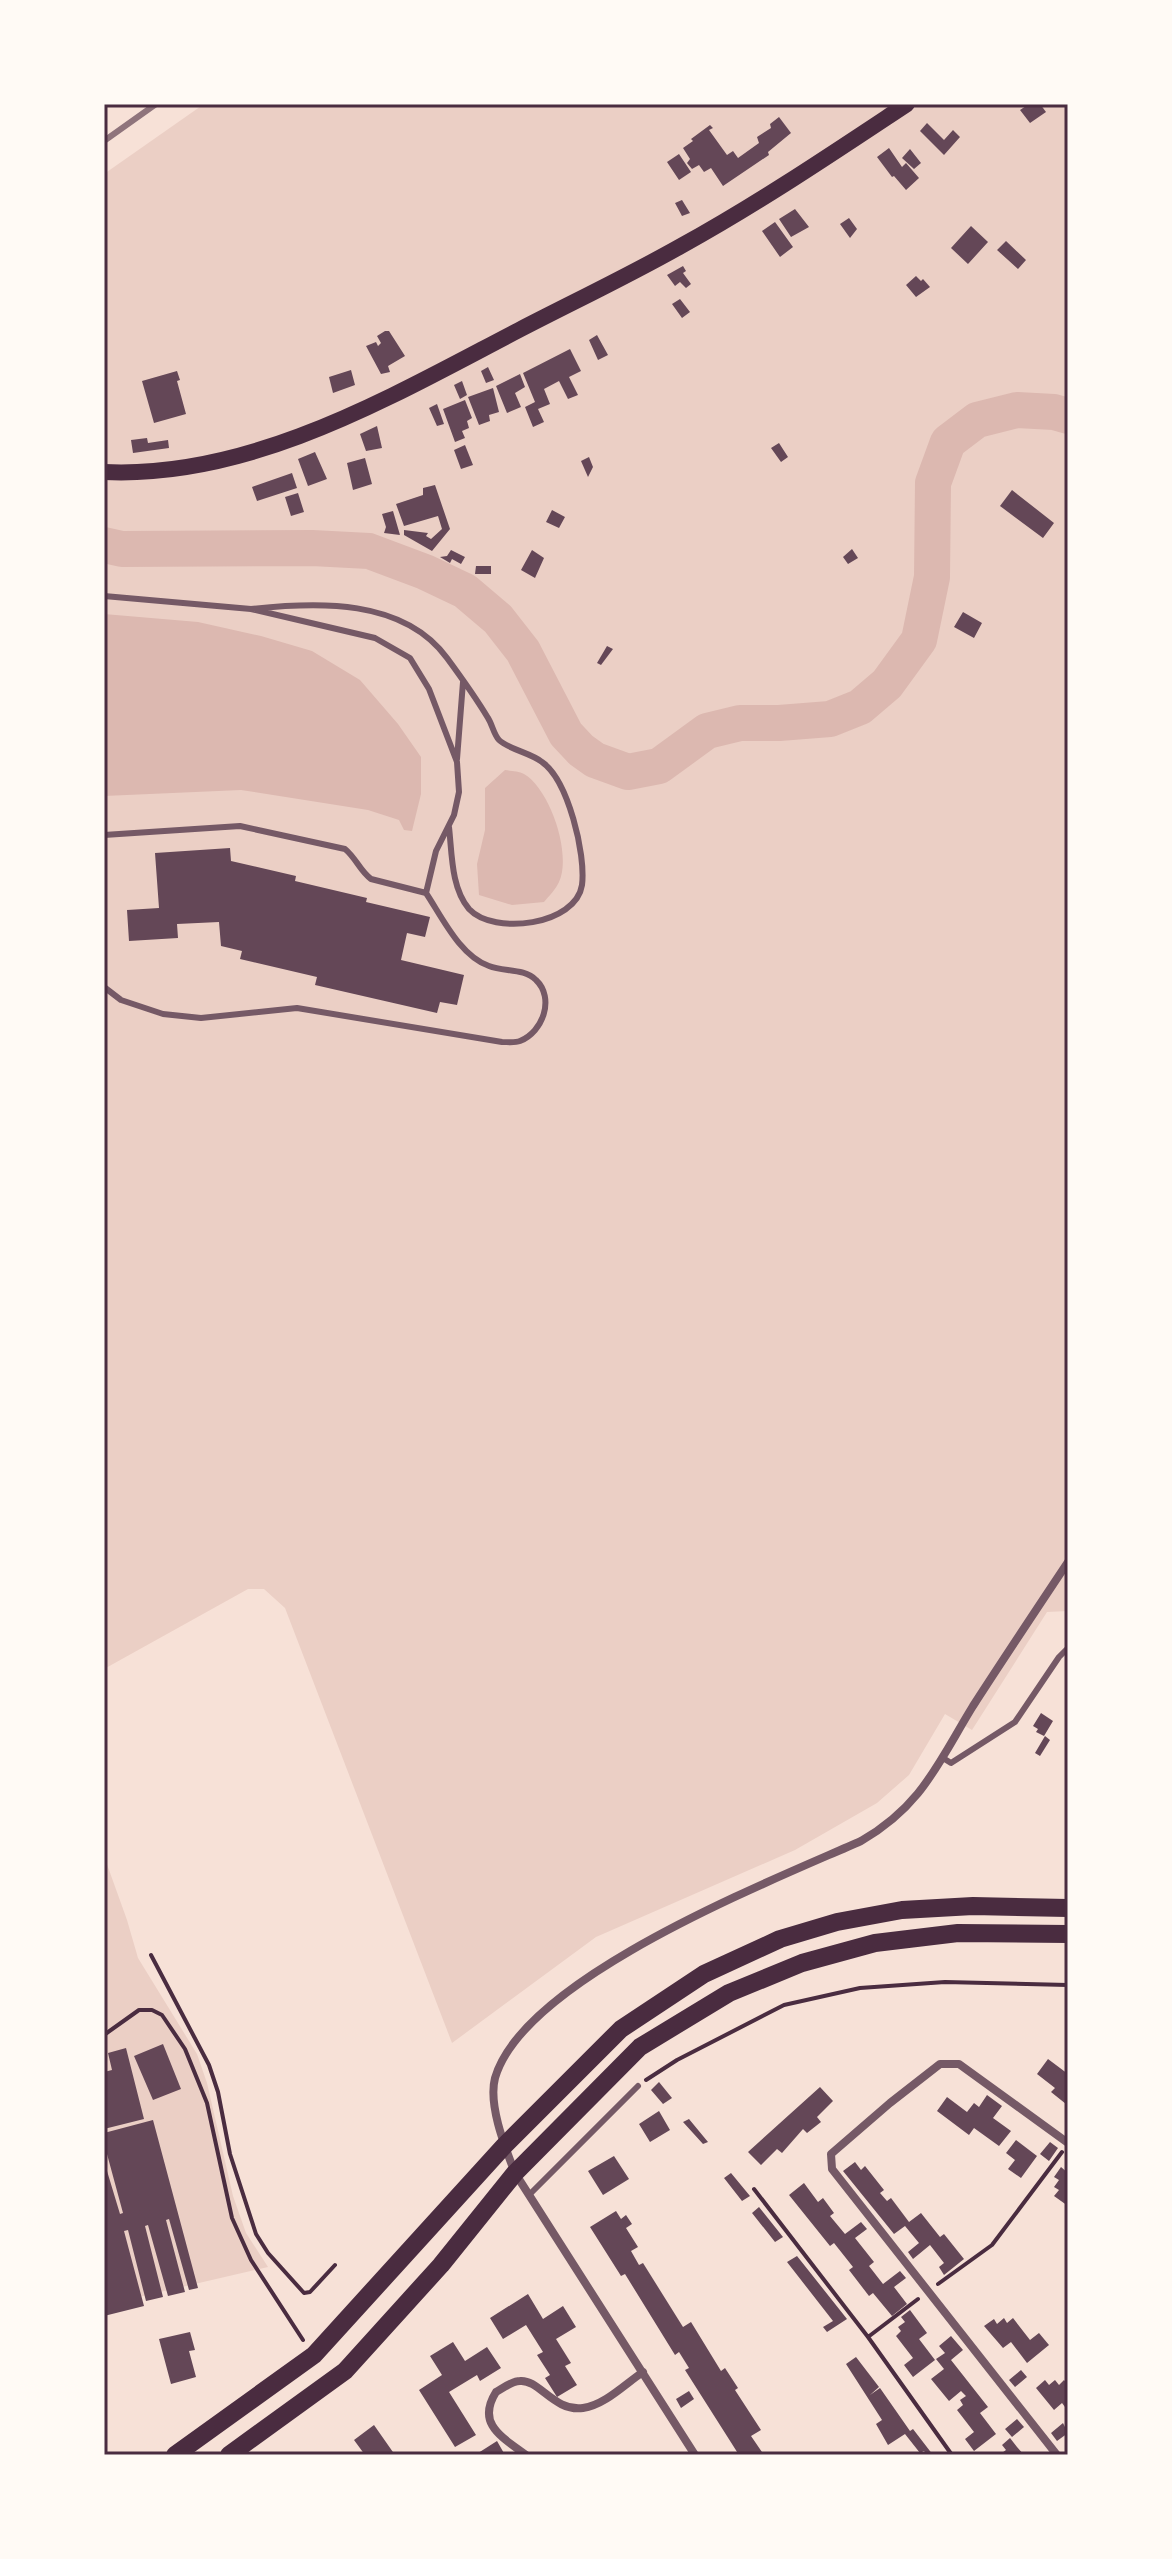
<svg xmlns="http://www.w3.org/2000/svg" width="1172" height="2559" font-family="Arial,sans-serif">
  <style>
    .green { fill: #ebcfc5 }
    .water { fill: #dcb8b0 }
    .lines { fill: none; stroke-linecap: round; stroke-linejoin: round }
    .river { stroke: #dcb8b0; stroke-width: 36 }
    .building { fill: #644757 }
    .path { stroke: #4a2c40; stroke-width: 4 }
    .service { stroke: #755966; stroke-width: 6 }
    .minor { stroke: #755966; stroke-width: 8 }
    .secondary { stroke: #4a2c40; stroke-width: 16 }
    .primary { stroke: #4a2c40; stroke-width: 18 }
    .rail { stroke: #8f747c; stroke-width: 6 }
    .neatline { fill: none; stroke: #4a2c40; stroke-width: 3 }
  </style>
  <rect width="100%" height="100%" fill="#f7e1d7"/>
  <path class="green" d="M204 104H1068V1611L1047 1612 972 1730 945 1714 909 1775 877 1803 795 1850 596 1937 452 2043 285 1608 264 1589H248L104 1669V174Z
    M104 1856 127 1920 138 1958 197 2054 207 2083 233 2196 246 2233 268 2267 104 2305Z"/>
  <path class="water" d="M104 614 198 622 261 636 312 651 360 680 398 724 421 757V794L412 831 404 830 399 820 368 810 241 790 104 796Z
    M505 770C510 771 519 771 524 774 550 789 572 854 559 882 556 889 549 896 544 902L512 905 479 895 477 864 485 830V788Z"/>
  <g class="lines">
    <path class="river" d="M104 545 122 549 312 548 369 551 425 572 465 591 498 619 523 651 566 734 581 750 595 760 628 772 659 766 707 731 740 723H779L830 719 860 707 887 684 919 640 932 577 933 483 948 442 977 420 1017 410 1054 412 1068 416"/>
  </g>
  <path class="building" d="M1029 104H1040L1046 112 1030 123 1020 110Z
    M779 117 791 133 768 152 769 155 723 186 711 168 704 172 699 165 692 169 687 163 690 159 683 148 693 141 691 139 710 125 713 128 709 130 727 155 733 151 738 158 759 143 757 137 771 128 770 124Z
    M927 123 944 140 953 130 960 137 944 155 920 131Z
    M889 148 902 167 906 163 919 178 906 190 894 176 892 177 877 157Z
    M910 149 921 163 914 169 902 158Z
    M679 154 691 172 679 180 667 162Z
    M682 200 690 213 682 216 675 203Z
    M795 209 809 227 791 237 779 219Z
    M849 218 857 229 850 238 840 224Z
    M775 222 793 247 780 257 762 231Z
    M971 226 988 242 968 264 951 248Z
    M1006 241 1026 260 1018 269 997 250Z
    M683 266 686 271 683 273 691 284 686 288 680 282 675 286 667 275Z
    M916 276 921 281 923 279 930 287 916 297 906 285Z
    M680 299 690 312 682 318 672 304Z
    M385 331H389L405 356 388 366 390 372 381 374 366 346 376 342 378 346 381 343 377 336Z
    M597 335 608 355 598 360 589 340Z
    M570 349 581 371 569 377 578 395 568 399 559 381 544 389 550 404 538 409 544 422 533 427 525 407 535 402 523 373Z
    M488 367 494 380 486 383 481 371Z
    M351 370 355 385 333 393 329 377Z
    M177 371 180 380 177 381 186 414 154 423 142 381Z
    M520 374 525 387 515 393 521 407 507 413 496 386Z
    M462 381 467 395 460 399 454 385Z
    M493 388 499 412 489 415 490 421 479 425 468 397Z
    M465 400 472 418 467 421 469 428 462 431 465 438 455 442 443 409Z
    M437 404 444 424 437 426 429 408Z
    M377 426 382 448 366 451 360 434Z
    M147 438 148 443 168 440 169 448 133 453 131 440Z
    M779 443 788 457 781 462 771 448Z
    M465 445 473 465 461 469 454 450Z
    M315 452 327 479 308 486 298 459Z
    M589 457 593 467 588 477 581 461Z
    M365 458 372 484 353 490 347 463Z
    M292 473 297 488 257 501 252 487Z
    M435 485 450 529 432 551 404 535V530L428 533 426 536 431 539 442 529 438 516 404 526 396 504 423 495V488Z
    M1012 490 1054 523 1043 538 1000 506Z
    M298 493 304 512 291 516 285 497Z
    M552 510 565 517 559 528 546 522Z
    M393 511 400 535 384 533 386 527 382 514Z
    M852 549 858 558 848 564 843 557Z
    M451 550 465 557 461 564 452 559 450 563 440 557 447 556Z
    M532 550 544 558 535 578 521 570Z
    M476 566H491V574H475Z
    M963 612 982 623 974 638 954 627Z
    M607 646 613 649 601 665 597 663Z
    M230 848 231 861 296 876 295 881 367 898 366 902 430 917 425 937 407 933 401 960 464 975 457 1005 440 1002 437 1013 315 985 317 977 240 959 242 951 221 946 219 922 177 924 178 938 129 941 127 910 159 908 155 853Z
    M1041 1713 1053 1721 1044 1736 1036 1732 1038 1729 1033 1726Z
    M1045 1736 1050 1740 1040 1756 1035 1753Z
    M163 2044 181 2089 153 2100 134 2056Z
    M126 2048 144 2119 104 2129V2072L112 2070 108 2053Z
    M1048 2059 1068 2074 1066 2104 1051 2092 1055 2088 1037 2074Z
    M659 2082 672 2098 663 2104 651 2090Z
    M820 2087 833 2101 817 2117 821 2122 807 2133 803 2129 782 2153 777 2149 761 2165 748 2152Z
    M987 2095 1002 2106 993 2118 1011 2131 999 2146 974 2128 969 2135 937 2111 947 2097 967 2112 974 2103 979 2107Z
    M659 2111 670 2130 650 2142 639 2124Z
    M689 2119 708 2142 703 2144 683 2122Z
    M153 2120 198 2288 189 2290 169 2219 166 2220 185 2292 168 2296 148 2225 145 2226 163 2297 146 2301 128 2230 124 2231 144 2306 104 2316V2161L120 2214 123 2213 104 2143V2133Z
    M1016 2140 1037 2156 1021 2178 1008 2169 1015 2160 1006 2153Z
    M1050 2142 1058 2148 1049 2161 1040 2154Z
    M614 2156 629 2179 603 2195 588 2171Z
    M855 2162 861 2170 865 2166 884 2190 880 2193 887 2201 891 2198 909 2222 921 2213 940 2237 944 2234 964 2259 944 2275 939 2267 944 2263 930 2245 913 2259 908 2252 919 2243 905 2226 894 2234 843 2171Z
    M1061 2167 1068 2173V2206L1054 2196 1059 2190 1054 2187 1059 2180 1054 2177Z
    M731 2173 750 2196 742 2201 724 2178Z
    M804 2183 818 2202 823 2198 834 2213 830 2216 845 2234 861 2222 867 2229 855 2238 874 2262 869 2266 883 2284 900 2271 906 2278 894 2287 907 2304 892 2316 873 2293 869 2296 849 2270 853 2267 834 2243 830 2246 789 2195Z
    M759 2207 783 2237 775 2242 752 2213Z
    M616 2211 621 2219 626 2215 632 2224 626 2228 638 2247 631 2251 639 2265 643 2263 683 2327 691 2322 721 2371 725 2368 738 2388 735 2390 761 2430 751 2436 764 2455H739L685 2370 689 2368 679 2352 675 2355 625 2274 621 2276 590 2227Z
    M797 2256 847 2319 827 2332 823 2327 833 2321 787 2262Z
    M528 2294 543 2319 563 2306 576 2327 556 2339 571 2363 565 2366 577 2385 557 2397 545 2378 550 2375 537 2355 543 2352 526 2325 503 2339 490 2318Z
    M910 2310 927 2333 919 2339 935 2360 913 2377 904 2365 913 2358 896 2336 901 2331 898 2327 905 2322 901 2317Z
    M1004 2318 1007 2323 1013 2318 1030 2340 1039 2333 1049 2345 1027 2363 1011 2342 1003 2348 984 2326 994 2319 997 2324Z
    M190 2332 195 2350 189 2351 196 2377 171 2384 159 2339Z
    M951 2336 963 2350 951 2360 988 2407 980 2413 996 2434 974 2451 965 2439 974 2432 957 2410 963 2405 960 2400 966 2396 961 2391 949 2401 931 2379 944 2369 936 2359 945 2353 939 2346Z
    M453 2342 465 2361 487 2347 501 2368 480 2381 477 2375 449 2392 476 2435 455 2447 419 2390 442 2375 430 2356Z
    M856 2357 879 2387 870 2395 880 2388 910 2431 913 2429 933 2455H927L924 2451 920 2453 905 2434 888 2445 876 2424 882 2420 846 2364Z
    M1021 2370 1027 2377 1015 2387 1009 2380Z
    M1045 2380 1049 2385 1055 2380 1059 2385 1064 2380 1068 2385V2411L1062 2403 1054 2410 1036 2388Z
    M689 2391 694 2399 681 2408 676 2399Z
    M1017 2419 1024 2427 1012 2437 1005 2429Z
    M1063 2423 1068 2433 1057 2441 1051 2433Z
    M374 2425 395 2455H365L354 2440Z
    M1010 2438 1017 2447 1024 2455H999L1006 2450 1002 2445Z
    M497 2441 505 2455H475Z"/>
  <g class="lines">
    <path class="path" d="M151 1955 209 2065 218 2092 230 2154 256 2234 268 2253 304 2293 310 2292 335 2265
      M104 2035 139 2010H152L162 2015 185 2049 207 2103 232 2218 251 2260 303 2340
      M646 2080 677 2060 784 2005 860 1988 945 1982 1068 1985
      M754 2189 868 2337
      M938 2284 992 2245 1062 2152
      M918 2299 868 2337 952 2455"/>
    <path class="service" d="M104 596 251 609 375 638 410 658 429 689 457 762 459 792 454 815 436 851 426 893
      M251 609C317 602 403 598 447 658 461 677 476 698 488 718 492 724 494 735 499 740 508 749 531 753 542 762 568 780 586 854 582 885 576 925 494 936 469 909 451 888 452 853 449 827
      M457 759 463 682
      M104 835 240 826 345 849C356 858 360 871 371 879L426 893C442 917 460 956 489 966 504 972 524 968 536 980 555 998 543 1032 520 1041 515 1043 508 1042 502 1042L297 1008 201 1018 163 1014 121 1000 104 987
      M943 1758 951 1763 1015 1722 1059 1657 1068 1648
      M529 2195 638 2086"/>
    <path class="minor" d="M526 2455C502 2437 476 2424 496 2392 503 2388 512 2381 520 2381 539 2379 554 2412 583 2408 605 2405 625 2384 643 2372
      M695 2455 515 2173C505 2147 488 2105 495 2078 524 1978 769 1882 861 1841 922 1806 938 1763 973 1706 1004 1658 1036 1610 1068 1562
      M1057 2455 832 2169 831 2154 890 2103 940 2064H959L1068 2143"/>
    <path class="secondary" d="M104 472C252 479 392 396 519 330 573 302 628 276 681 246 759 203 833 153 907 104"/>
    <path class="primary" d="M175 2455 314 2355 504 2146 621 2029 704 1974 780 1939 837 1922 902 1910 973 1906 1068 1908
      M229 2455 345 2371 441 2265 515 2173 640 2047 729 1993 802 1963 875 1943 958 1933 1068 1934"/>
    <path class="rail" d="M104 141 156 104"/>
  </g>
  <rect width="1172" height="2559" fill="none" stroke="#fffaf5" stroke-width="212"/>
  <rect x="106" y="106" width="960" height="2347" class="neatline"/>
</svg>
